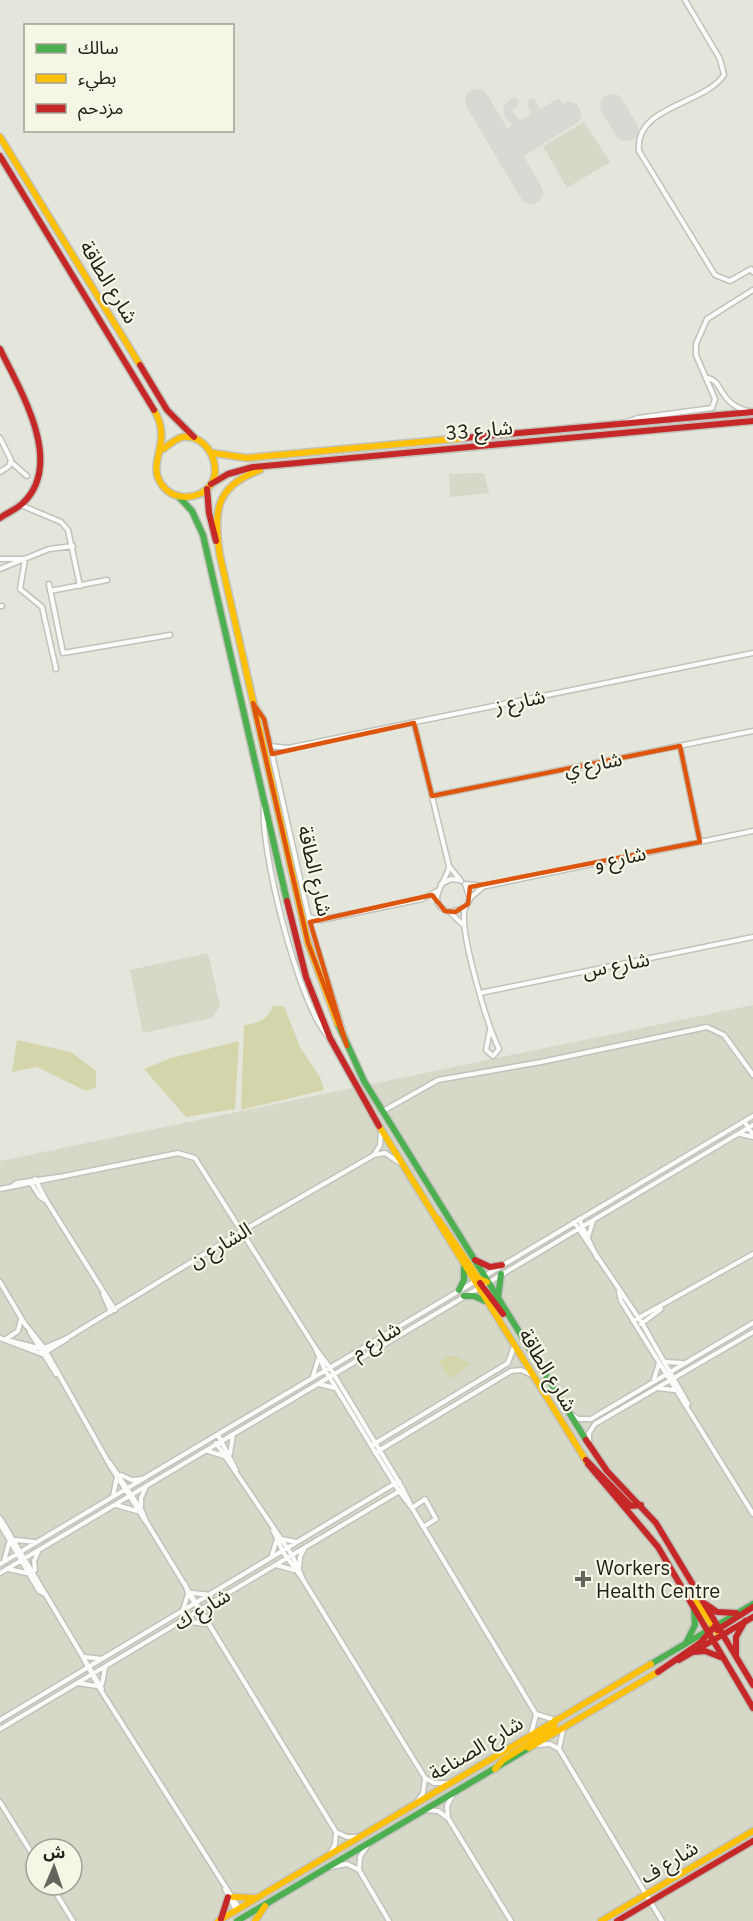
<svg xmlns="http://www.w3.org/2000/svg" width="753" height="1921" font-family="'IBM Plex Sans','Noto Sans Arabic',sans-serif">
  <style>
    .built { fill: #d6d8c8; fill-rule: evenodd }
    .green { fill: #d5d5ac }
    .lines { fill: none; stroke-linecap: round; stroke-linejoin: round }
    .taxiway { stroke: #d8d9d2; stroke-width: 9 }
    .runway { stroke: #d8d9d2; stroke-width: 24 }
    .street-casing { stroke: #c1c2bb; stroke-width: 7 }
    .fast-casing { stroke: #c1c2bb; stroke-width: 9 }
    .slow-casing { stroke: #c1c2bb; stroke-width: 9 }
    .jam-casing { stroke: #c1c2bb; stroke-width: 9 }
    .street { stroke: #fbfbfa; stroke-width: 4 }
    .fast { stroke: #4caf50; stroke-width: 6 }
    .slow { stroke: #ffc107; stroke-width: 6 }
    .jam { stroke: #c62828; stroke-width: 6 }
    .marked { fill: none; stroke: #de560d; stroke-width: 4.5; stroke-linejoin: round }
    .poi-dot { fill: #65655e; stroke: #f6f6e6; stroke-width: 2 }
    .labels { text-anchor: middle; stroke-width: 4.5; stroke-linejoin: round; paint-order: stroke }
    .street-label { font-size: 20px; fill: #20201a; stroke: #f6f6e6 }
    .poi-label { font-size: 20px; fill: #20201a; stroke: #f6f6e6; text-anchor: start }
  </style>
  <rect width="100%" height="100%" fill="#e4e6dc"/>
  <path class="built" d="M584 122 610 162 567 188 543 146Z
    M484 473 489 493 450 497 449 474Z
    M208 953 220 1006 212 1018 143 1033 130 970Z
    M753 1005V1921H0V1161ZM36 1849H72V1885H36Z"/>
  <path class="green" d="M273 1006H284L300 1047 320 1077 324 1090 241 1110 244 1025C258 1024 268 1019 273 1006Z
    M17 1040 71 1052 96 1071V1087L86 1091 37 1067 12 1072Z
    M239 1041 235 1109 186 1117 144 1069 171 1058Z
    M448 1356H457L470 1364 450 1379 438 1361Z"/>
  <g class="lines">
    <path class="taxiway" d="M514 102 508 108V114L519 126
      M532 103 537 116
      M499 138 558 104"/>
    <path class="runway" d="M477 101 531 192
      M612 106 626 129
      M509 151 569 114"/>
    <defs>
      <path id="street" d="M685 0 720 59 724 75C704 105 634 106 639 151L715 275 730 281 751 269 753 272
        M708 378C723 381 719 404 748 411
        M624 423 638 418 712 408 715 399 696 355V344L707 319 753 290
        M0 438 11 460 9 466 0 472
        M11 462 27 476
        M23 506 61 522 68 530 80 586
        M0 559H25L20 589 42 607 56 669
        M0 569 49 549 73 546
        M49 584 63 653 170 635
        M50 591 107 580
        M0 606H2
        M256 706 264 719 311 927 346 1040
        M414 723 449 866 461 881
        M270 746 288 748 753 653
        M680 746 700 842
        M432 796 753 731
        M264 804C259 847 299 1006 328 1036
        M449 867C446 883 423 903 450 912L465 908 470 899 465 884
        M441 884 451 879 459 880
        M465 884 486 886 753 831
        M470 898 483 887
        M465 908C458 929 488 1027 499 1049L493 1056 486 1050 490 1030
        M451 913 462 924
        M309 917 321 920 422 899 437 891
        M480 993 753 937
        M383 1111 438 1080 541 1062 707 1027 724 1035 753 1075
        M744 1121 753 1135
        M740 1134 753 1137
        M374 1155 380 1145 381 1132
        M35 1179 46 1200 115 1310
        M31 1183 40 1197 45 1200
        M11 1187 17 1183 58 1177
        M0 1189 178 1153 195 1158 316 1349 330 1368 403 1489 412 1508
        M579 1219 597 1258
        M574 1222 642 1323 688 1404
        M588 1237 593 1221
        M483 1277 753 1116
        M0 1282 26 1326
        M619 1292 621 1301 753 1514
        M103 1294 111 1312
        M633 1321 753 1254
        M25 1324 44 1348 111 1467 146 1522
        M641 1324 661 1309
        M30 1332 56 1374
        M0 1338 42 1354 67 1339
        M6 1339 18 1331 21 1319
        M11 1341 42 1349 67 1338 242 1231 374 1155 385 1153 400 1163
        M316 1350 325 1370 399 1491 412 1508 536 1714 555 1720
        M666 1362 682 1363
        M313 1376 318 1360
        M654 1379 659 1363
        M319 1384 335 1388
        M658 1388 674 1390
        M569 1413 578 1419H591L753 1323
        M218 1435 236 1470
        M216 1443 292 1555 302 1577
        M374 1444 508 1363 513 1349
        M589 1444V1433L595 1424 753 1332
        M208 1451 224 1456
        M375 1453 511 1371 521 1370 530 1374
        M230 1454 233 1435
        M110 1463 142 1511 147 1523 336 1832 347 1837H358
        M121 1475 132 1480 142 1479
        M113 1496 117 1477
        M116 1505 137 1511
        M141 1507V1498L145 1489
        M412 1508 425 1499 436 1519 423 1527
        M0 1518 102 1689
        M0 1524 39 1591 45 1594
        M273 1530 283 1552 302 1578 425 1778 434 1783H449
        M281 1539 297 1542
        M16 1540 35 1542
        M271 1558 276 1542
        M4 1561 9 1543
        M0 1564 474 1282
        M276 1565 294 1570
        M299 1568 300 1557 304 1549
        M8 1569 27 1573
        M35 1570 34 1561 38 1552
        M0 1573 753 1125
        M185 1584 188 1593 212 1629
        M192 1593 211 1595
        M182 1613 188 1594
        M184 1621 205 1624
        M209 1621 214 1602
        M79 1650 100 1689 239 1908
        M85 1657 102 1659
        M78 1683 97 1686
        M102 1684 105 1668
        M0 1720 399 1481
        M0 1729 403 1489
        M563 1730 559 1749 662 1921
        M531 1734 536 1715
        M537 1745 550 1744 559 1749
        M0 1802 36 1860
        M417 1802 423 1793 425 1779
        M426 1810 438 1811 448 1818 511 1921
        M448 1818 447 1806 453 1794
        M367 1846 360 1857 359 1870 389 1921
        M330 1854 335 1844 336 1833
        M331 1867 347 1864 359 1870
        M51 1885 73 1921
        M225 1889 236 1910"/>
      <path id="fast" d="M179 497 192 511 203 535 287 901
        M338 1024 364 1081 586 1440
        M459 1290 464 1280V1268
        M464 1296H474L485 1301
        M498 1298 501 1274
        M686 1643 695 1625 694 1609
        M651 1664 753 1604
        M237 1921 529 1748"/>
      <path id="slow" d="M0 137 140 365
        M154 410C174 443 145 462 162 485 168 493 177 497 186 497 233 494 216 433 183 437 176 438 169 445 163 449
        M213 453 247 458 464 438
        M220 556 308 943 338 1024
        M220 557C214 513 213 487 260 470
        M379 1126 588 1464
        M438 1219 479 1279 487 1282
        M690 1593 717 1632
        M529 1748 661 1670
        M495 1769 503 1760 554 1728 555 1720
        M233 1897 254 1898
        M218 1921 651 1664
        M255 1921 265 1906
        M601 1921 753 1831"/>
      <path id="jam" d="M0 156 154 410
        M0 349C20 390 65 463 23 503 17 509 7 513 0 518
        M140 365 167 410 194 437
        M464 438 753 412
        M211 484 228 474 253 467 753 421
        M207 489 209 513 216 541
        M287 901 306 977 330 1038 379 1126
        M475 1260 490 1267 502 1265
        M480 1283 503 1314
        M586 1440 607 1471 656 1523 753 1685
        M586 1460 631 1506 641 1505
        M588 1464 658 1547 753 1708
        M707 1605 717 1612 736 1613
        M717 1630 753 1607
        M693 1652 705 1651 723 1658
        M736 1654V1637L745 1621
        M679 1660 753 1617
        M658 1672 700 1643 716 1625
        M221 1919 228 1897
        M617 1921 753 1841"/>
    </defs>
    <use href="#street" class="street-casing"/>
    <use href="#fast" class="fast-casing"/>
    <use href="#slow" class="slow-casing"/>
    <use href="#jam" class="jam-casing"/>
    <use href="#street" class="street"/>
    <use href="#fast" class="fast"/>
    <use href="#slow" class="slow"/>
    <use href="#jam" class="jam"/>
  </g>
  <path class="marked" d="M253 703 264 719 272 754 414 723 432 796 680 746 700 842 470 887 468 904 455 912 445 911 432 895 310 922 347 1046 308 943Z"/>
  <path class="poi-dot" d="M580 1570h6v6h6v6h-6v6h-6v-6h-6v-6h6z"/>
  <g class="labels">
    <g class="street-label">
      <text transform="translate(109 282) rotate(59)" y="7">شارع الطاقة</text>
      <text transform="translate(479 430) rotate(-5)" y="7">شارع 33</text>
      <text transform="translate(520 701) rotate(-12)" y="7">شارع ز</text>
      <text transform="translate(593 764) rotate(-11)" y="7">شارع ي</text>
      <text transform="translate(620 858) rotate(-12)" y="7">شارع و</text>
      <text transform="translate(315 871) rotate(77)" y="7">شارع الطاقة</text>
      <text transform="translate(616 965) rotate(-11)" y="7">شارع س</text>
      <text transform="translate(220 1245) rotate(-31)" y="7">الشارع ن</text>
      <text transform="translate(376 1340) rotate(-31)" y="7">شارع م</text>
      <text transform="translate(548 1370) rotate(59)" y="7">شارع الطاقة</text>
      <text transform="translate(202 1609) rotate(-31)" y="7">شارع ك</text>
      <text transform="translate(476 1748) rotate(-31)" y="7">شارع الصناعة</text>
      <text transform="translate(669 1862) rotate(-31)" y="7">شارع ف</text>
    </g>
    <g class="poi-label">
      <text x="596" y="1575">Workers<tspan x="596" dy="23">Health Centre</tspan></text>
    </g>
  </g>
  <rect x="24" y="24" width="210" height="108" fill="#f6f6e6" stroke="#a0a094" stroke-width="1.5"/>
  <rect x="36" y="44" width="30" height="9" fill="#4caf50" stroke="#a0a094" stroke-width="1.5"/>
  <text x="78" y="54" font-size="18" fill="#20201a">سالك</text>
  <rect x="36" y="74" width="30" height="9" fill="#ffc107" stroke="#a0a094" stroke-width="1.5"/>
  <text x="78" y="84" font-size="18" fill="#20201a">بطيء</text>
  <rect x="36" y="104" width="30" height="9" fill="#c62828" stroke="#a0a094" stroke-width="1.5"/>
  <text x="78" y="114" font-size="18" fill="#20201a">مزدحم</text>
  <g transform="translate(54 1867) rotate(2)"><circle r="28" fill="#f6f6e6" stroke="#a0a094" stroke-width="1.5"/>
  <path d="M0-4.5L10 22L0 15L-10 22Z" fill="#65655e"/>
  <text y="-9" font-size="16" font-weight="bold" text-anchor="middle" fill="#20201a">ش</text>
  </g>
</svg>
